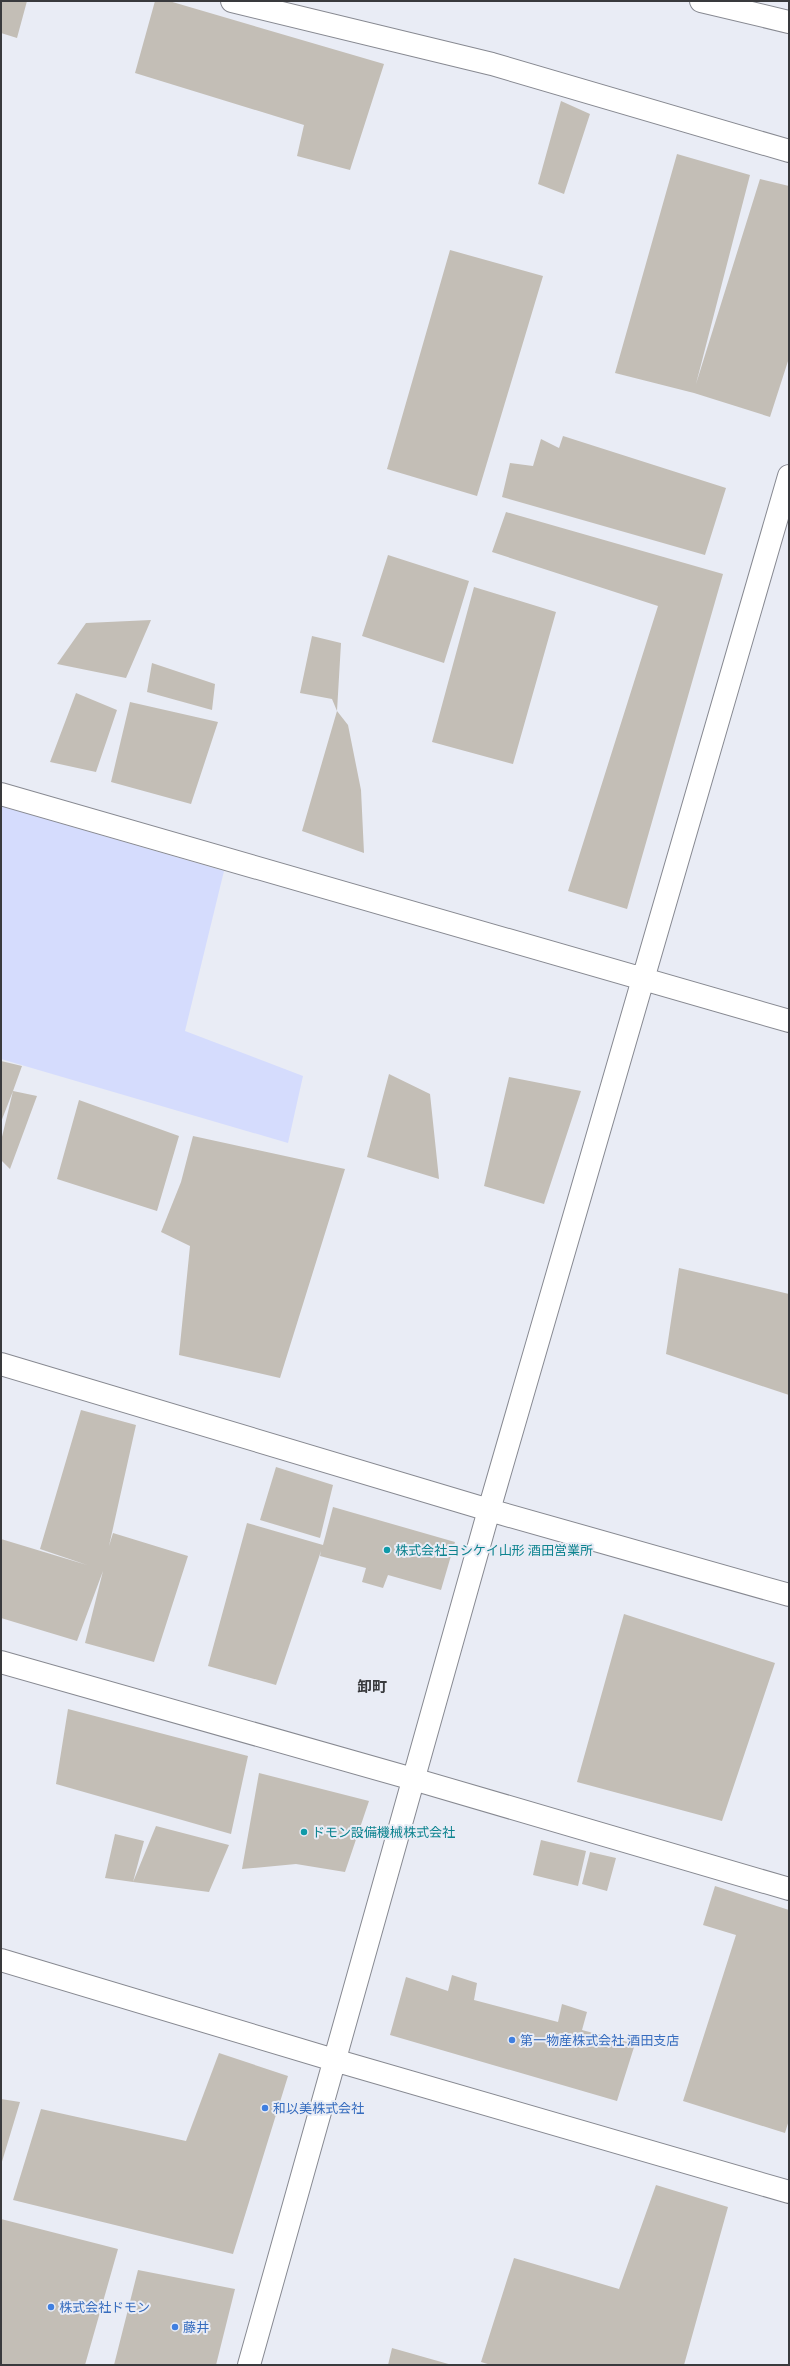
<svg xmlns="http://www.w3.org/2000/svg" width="790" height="2366" font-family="'PT Serif','Noto Sans JP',serif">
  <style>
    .green { fill: #d5dcfd }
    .building { fill: #c3beb6 }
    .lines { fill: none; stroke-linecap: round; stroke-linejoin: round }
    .minor-casing { stroke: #878991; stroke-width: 24 }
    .minor { stroke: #fff; stroke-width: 22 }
    .culture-dot { fill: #0f9aa8; stroke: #e9ecf5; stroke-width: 1.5 }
    .shop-dot { fill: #3f7fe0; stroke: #e9ecf5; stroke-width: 1.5 }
    .labels { text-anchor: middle; stroke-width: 4; stroke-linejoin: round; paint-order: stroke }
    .culture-label { font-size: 13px; fill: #0d838f; stroke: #e9ecf5; text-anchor: start }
    .shop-label { font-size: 13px; fill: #366cbe; stroke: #e9ecf5; text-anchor: start }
    .quarter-label { font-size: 15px; font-weight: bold; fill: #393a3d; stroke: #e9ecf5 }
  </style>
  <rect width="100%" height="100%" fill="#e9ecf5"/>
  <path class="green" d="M1 806 224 871 185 1031 303 1076 288 1143 1 1059Z"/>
  <path class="building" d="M1 1H27L17 38 1 33Z
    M155 1H169L384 64 350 170 297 156 304 125 135 73Z
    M561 101 590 114 564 194 538 184Z
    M677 154 750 175 696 384 760 179 789 186V358L770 417 694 393 615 373Z
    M450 250 543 276 477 496 387 469Z
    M563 436 726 488 705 555 502 497 510 463 533 466 541 439 559 448Z
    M506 512 723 574 627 909 568 891 658 606 492 552Z
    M388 555 469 581 444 663 362 636Z
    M474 587 556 612 513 764 432 742Z
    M151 620 126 678 57 664 86 623Z
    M312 636 341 643 337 711 332 699 300 693Z
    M152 663 215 684 212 710 147 692Z
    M76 693 117 710 96 772 50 762Z
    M130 702 218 722 191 804 111 782Z
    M337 711 348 725 361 790 364 853 302 831Z
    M1 1061 22 1066 13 1091 37 1096 10 1169 1 1160V1141L13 1091 1 1122Z
    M389 1074 430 1094 439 1179 367 1157Z
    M509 1077 581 1091 544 1204 484 1186Z
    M79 1100 179 1136 157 1211 57 1179Z
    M193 1136 345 1169 280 1378 179 1355 190 1246 161 1232 181 1182Z
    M679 1268 789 1294V1395L666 1354Z
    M81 1410 136 1425 109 1546 113 1533 188 1556 154 1662 85 1643 103 1571 77 1641 1 1618V1539L87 1565 40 1549Z
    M276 1467 333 1485 320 1538 260 1520Z
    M333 1507 455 1542 441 1590 388 1575 383 1588 362 1582 366 1568 320 1556 321 1551 276 1685 208 1666 247 1523 323 1545Z
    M624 1614 775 1663 722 1821 577 1782Z
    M68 1709 248 1756 231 1834 56 1784Z
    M259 1773 369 1801 345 1872 296 1864 242 1869Z
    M156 1826 229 1845 209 1892 133 1882 105 1878 115 1834 144 1841 133 1882Z
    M541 1840 586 1851 578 1886 533 1875Z
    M590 1852 616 1858 607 1891 582 1884Z
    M715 1886 789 1910V2120L785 2133 683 2101 736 1935 703 1925Z
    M452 1975 477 1983 474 2000 558 2022 562 2004 587 2012 582 2030 635 2044 617 2101 390 2035 406 1977 448 1991Z
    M219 2053 288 2076 233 2254 13 2200 41 2109 186 2141Z
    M1 2099 20 2102 1 2165Z
    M656 2185 728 2207 684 2365H491L481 2362 514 2258 619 2289Z
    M1 2219 118 2249 85 2365H1Z
    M138 2270 235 2289 216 2365H114Z
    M392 2348 452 2365H388Z"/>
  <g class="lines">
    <defs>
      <path id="minor" d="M232 1 492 64 789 151
        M701 1 789 22
        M1 794 789 1021
        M1 1364 489 1510 789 1595
        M1 1662 413 1779 789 1889
        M1 1960 334 2060 789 2192
        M249 2365 489 1510 789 476"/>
    </defs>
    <use href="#minor" class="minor-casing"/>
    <use href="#minor" class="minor"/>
  </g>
  <g class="culture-dot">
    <circle cx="387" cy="1550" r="4"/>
    <circle cx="304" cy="1832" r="4"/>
  </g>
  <g class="shop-dot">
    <circle cx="512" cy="2040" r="4"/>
    <circle cx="265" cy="2108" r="4"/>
    <circle cx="51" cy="2307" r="4"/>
    <circle cx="175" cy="2327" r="4"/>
  </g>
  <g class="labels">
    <g class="culture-label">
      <text x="395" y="1555">株式会社ヨシケイ山形 酒田営業所</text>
      <text x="312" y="1837">ドモン設備機械株式会社</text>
    </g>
    <g class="shop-label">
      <text x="520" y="2045">第一物産株式会社 酒田支店</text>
      <text x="273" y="2113">和以美株式会社</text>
      <text x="59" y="2312">株式会社ドモン</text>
      <text x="183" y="2332">藤井</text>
    </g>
    <g class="quarter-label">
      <text x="372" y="1692">卸町</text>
    </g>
  </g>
  <rect width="790" height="2366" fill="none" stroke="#393a3d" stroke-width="4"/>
</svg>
